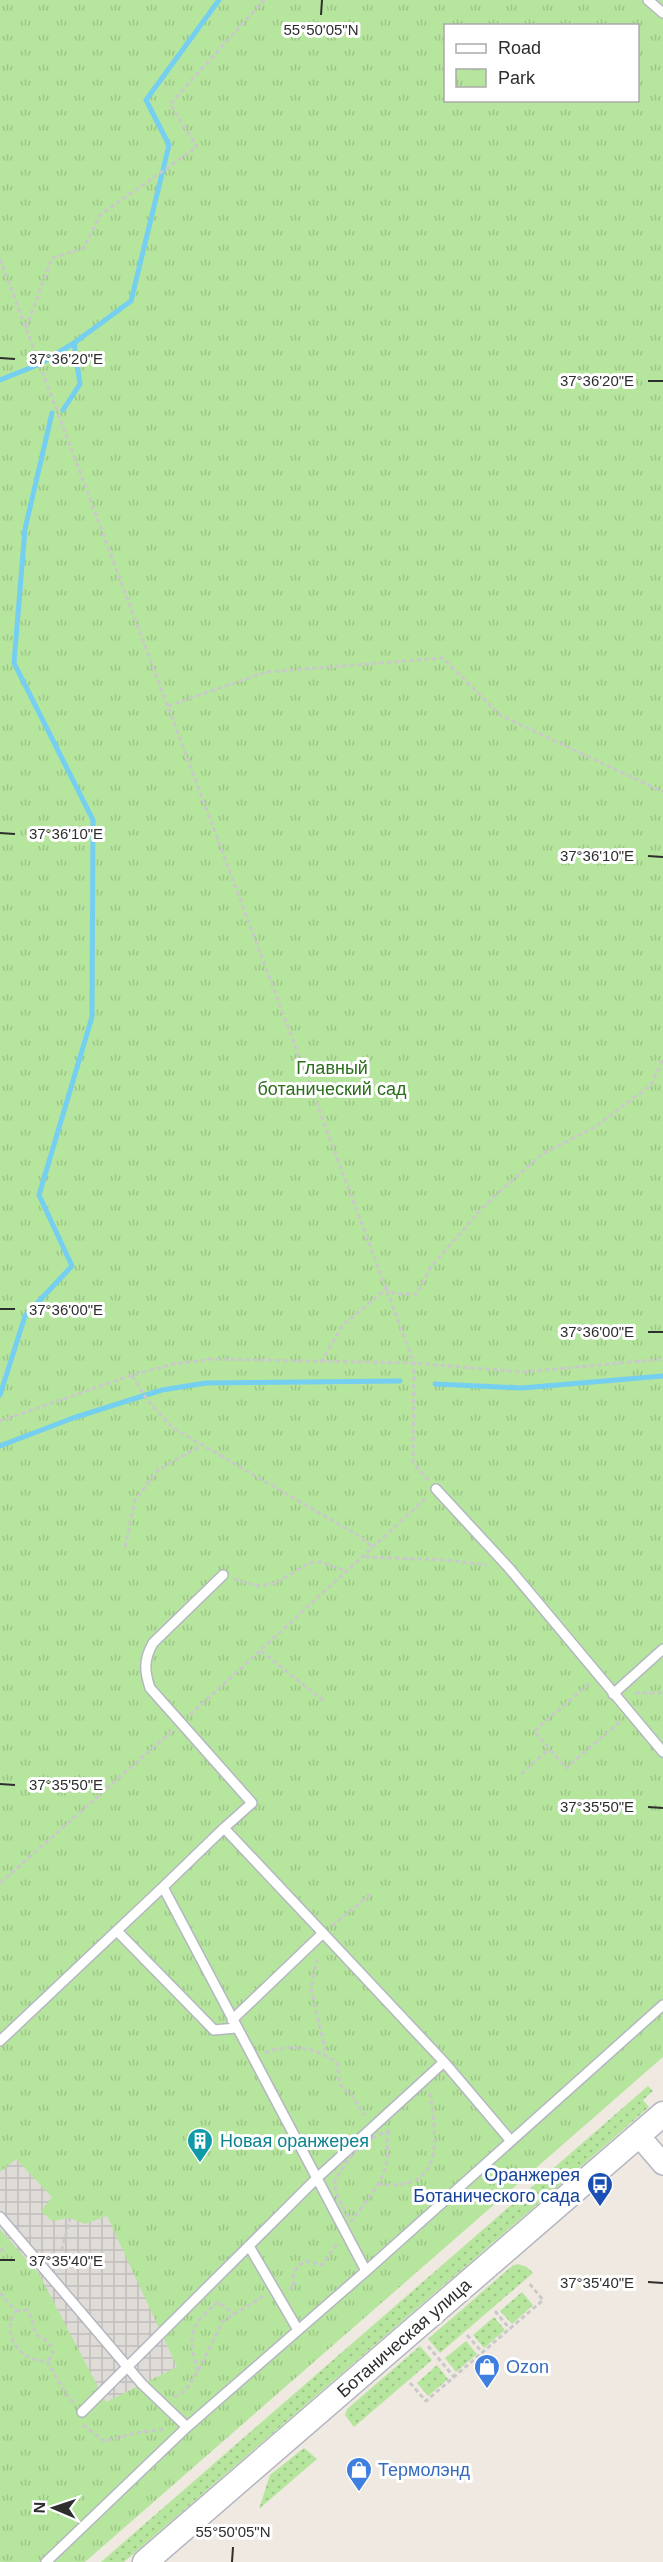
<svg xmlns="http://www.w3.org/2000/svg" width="663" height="2562" font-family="Helvetica,sans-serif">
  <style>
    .grass { fill: url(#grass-dots) }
    .park { fill: url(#park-tufts); fill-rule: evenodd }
    .plaza { fill: url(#plaza-grid) }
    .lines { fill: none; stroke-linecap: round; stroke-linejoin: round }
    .stream { stroke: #75cff0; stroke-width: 5 }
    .service-casing { stroke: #b4b7c1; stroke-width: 12 }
    .tertiary-casing { stroke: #b4b7c1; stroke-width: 24 }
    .secondary-casing { stroke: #b4b7c1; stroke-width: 27 }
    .path { stroke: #c9c9c9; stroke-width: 3; stroke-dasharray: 4.5 3; stroke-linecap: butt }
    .service { stroke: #fff; stroke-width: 9 }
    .tertiary { stroke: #fff; stroke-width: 21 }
    .secondary { stroke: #fff; stroke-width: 24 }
    .ticks { fill: none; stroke: #2e2e2e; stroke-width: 2 }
    .labels { text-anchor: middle; stroke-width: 6; stroke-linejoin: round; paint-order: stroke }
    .park-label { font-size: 18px; fill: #2c6e1b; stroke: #fff }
    .culture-label { font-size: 18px; fill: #0d838f; stroke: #fff; text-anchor: start }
    .transit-label { font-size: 18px; fill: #164399; stroke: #fff; text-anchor: end }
    .street-label { font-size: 18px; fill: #2e2e2e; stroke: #fff }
    .shop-label { font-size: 18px; fill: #366cbe; stroke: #fff; text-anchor: start }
    .ticks-label { font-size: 15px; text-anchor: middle; fill: #2e2e2e; stroke: #fff; stroke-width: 6; stroke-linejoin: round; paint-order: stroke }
  </style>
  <defs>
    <pattern id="grass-dots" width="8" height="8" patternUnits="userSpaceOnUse" patternTransform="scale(1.5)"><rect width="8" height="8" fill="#b6e59e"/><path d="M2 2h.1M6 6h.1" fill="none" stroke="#9dc588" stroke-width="1.8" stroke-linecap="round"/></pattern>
    <pattern id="park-tufts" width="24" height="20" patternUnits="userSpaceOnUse" patternTransform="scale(1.5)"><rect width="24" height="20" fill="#b6e59e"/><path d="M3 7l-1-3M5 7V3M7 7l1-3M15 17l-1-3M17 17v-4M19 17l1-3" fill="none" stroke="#9dc588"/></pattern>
    <pattern id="plaza-grid" width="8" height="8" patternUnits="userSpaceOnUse" patternTransform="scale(1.5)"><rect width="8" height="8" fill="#dfdcd8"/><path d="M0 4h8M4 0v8" fill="none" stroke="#c0bdba"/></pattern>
  </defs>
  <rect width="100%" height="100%" fill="#efe9e1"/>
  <path class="grass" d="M648 2086 653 2091 643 2100 649 2107 592 2157 124 2562H101Z
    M518 2264 527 2267 533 2273 440 2353 428 2339 512 2266Z
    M522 2292 533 2305 512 2324 500 2311Z
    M494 2317 505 2330 484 2348 473 2335Z
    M466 2341 477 2354 456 2372 445 2358Z
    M420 2346 432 2360 354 2427 345 2415 347 2409Z
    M437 2365 448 2379 428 2396 417 2383Z
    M304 2448 317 2459 259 2509 270 2475Z"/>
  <path class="park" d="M0 0H663V2057L85 2562H0ZM446 26H638V100H446Z"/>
  <path class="plaza" d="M16 2159 52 2197 41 2211 52 2221 70 2218 85 2224 107 2216 177 2367 106 2402 39 2274 0 2229V2172Z"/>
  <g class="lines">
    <path class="stream" d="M0 380 40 364 74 343 131 301 169 145 146 100 219 0
      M63 410 80 384 74 343
      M435 1384 522 1388 663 1376
      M0 1395 25 1316 72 1266 39 1195 92 1017 93 820 14 663 25 529 52 413
      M0 1446 73 1418 162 1390 206 1383 400 1381"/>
    <defs>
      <path id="service" d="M648 0 663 13
        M436 1489 509 1568 663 1752
        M223 1575 153 1643C144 1659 144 1670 150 1688L252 1803 224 1828 323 1933
        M613 1694 663 1649
        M163 1887 224 1828
        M117 1931 214 2030 236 2028
        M232 2020 323 1933 444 2062 511 2141
        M0 2041 163 1887 366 2271
        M0 2217 142 2384 187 2427
        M249 2246 298 2330
        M82 2412 316 2179 444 2062
        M46 2562 187 2427 366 2271 663 2005"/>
      <path id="tertiary" d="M639 2136 663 2164"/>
      <path id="secondary" d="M145 2562 663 2114"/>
    </defs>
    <use href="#service" class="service-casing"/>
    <use href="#tertiary" class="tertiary-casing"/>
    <use href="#secondary" class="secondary-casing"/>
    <path class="path" d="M0 259 414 1363 413 1463 429 1481
      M26 328 52 258 84 248 100 215 197 147 170 104 264 0
      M168 706 266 672 443 658 500 715 663 792
      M321 1362 343 1325 386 1289 396 1294H417L430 1268 485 1205 542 1154 595 1127 651 1085 663 1059
      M132 1376 149 1402 173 1428 359 1536 374 1548
      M0 1421 132 1375 174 1364 212 1359 414 1363 523 1372 663 1359
      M125 1547 135 1500 158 1470 202 1445
      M365 1557 446 1560 487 1565
      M234 1579 257 1586 276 1583 309 1563 320 1562 347 1571
      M261 1651 325 1702
      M589 1684 534 1731 566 1768 621 1721
      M635 1693H663
      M190 1715 426 1498
      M521 1774 549 1749
      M0 1883 172 1731
      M332 1926 372 1893
      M317 1959 311 1988 326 2054
      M265 2053C289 2043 316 2047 337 2063L340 2085 353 2097 365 2116
      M389 2131C385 2142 389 2148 387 2159 385 2181 364 2204 351 2221L338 2198 334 2183C347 2158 362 2139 389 2131Z
      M378 2184C445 2192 437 2141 430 2093
      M0 2251 8 2247
      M58 2265 70 2218
      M289 2288H294L293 2276 297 2266 307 2261 322 2265 337 2244
      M0 2293 16 2311C0 2335 20 2362 47 2361L66 2394 74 2403
      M16 2311 27 2310C33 2318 32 2326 37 2335 46 2340 53 2344 53 2355L47 2361
      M495 2311 510 2329
      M467 2335 482 2352
      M428 2346 454 2377
      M198 2371C187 2335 189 2326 218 2302L234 2314
      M410 2383 426 2401 543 2300 528 2282
      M174 2397 185 2391 198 2371 223 2321 264 2296
      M83 2425 104 2441 141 2432 166 2429"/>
    <use href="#service" class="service"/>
    <use href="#tertiary" class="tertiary"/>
    <use href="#secondary" class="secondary"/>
  </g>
  <path class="ticks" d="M321 15 322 0M0 358 15 359M648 381H663M0 833 15 834M648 856 663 857M0 1309H15M648 1332H663M0 1784 15 1785M648 1807 663 1808M0 2260H15M648 2282 663 2283M232 2562 233 2547"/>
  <defs>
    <symbol id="building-pin" viewBox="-11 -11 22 30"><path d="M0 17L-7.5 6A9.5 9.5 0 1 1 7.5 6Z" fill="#0f9aa8" stroke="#fff"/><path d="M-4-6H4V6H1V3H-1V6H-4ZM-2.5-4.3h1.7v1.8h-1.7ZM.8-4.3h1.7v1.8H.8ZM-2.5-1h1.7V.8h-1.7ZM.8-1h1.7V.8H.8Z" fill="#fff"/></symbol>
    <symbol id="bus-pin" viewBox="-11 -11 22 30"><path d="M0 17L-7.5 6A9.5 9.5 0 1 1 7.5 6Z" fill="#1a4fb4" stroke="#fff"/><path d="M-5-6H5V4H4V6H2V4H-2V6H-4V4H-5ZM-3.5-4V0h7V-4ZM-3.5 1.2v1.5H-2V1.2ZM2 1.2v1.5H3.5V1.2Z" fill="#fff"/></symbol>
    <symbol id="shop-pin" viewBox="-11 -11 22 30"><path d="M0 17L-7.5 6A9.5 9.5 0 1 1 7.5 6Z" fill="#3f7fe0" stroke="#fff"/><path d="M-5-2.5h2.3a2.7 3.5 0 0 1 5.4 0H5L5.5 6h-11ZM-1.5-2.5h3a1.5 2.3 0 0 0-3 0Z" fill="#fff"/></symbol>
  </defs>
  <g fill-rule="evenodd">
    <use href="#building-pin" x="185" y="2126" width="30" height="40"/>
    <use href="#bus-pin" x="585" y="2170" width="30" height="40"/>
    <use href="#shop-pin" x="472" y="2352" width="30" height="40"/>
    <use href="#shop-pin" x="344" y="2455" width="30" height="40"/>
  </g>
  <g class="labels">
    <g class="park-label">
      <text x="332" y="1074">Главный<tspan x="332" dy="21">ботанический сад</tspan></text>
    </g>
    <g class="culture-label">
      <text x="220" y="2147">Новая оранжерея</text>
    </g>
    <g class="transit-label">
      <text x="580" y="2181">Оранжерея<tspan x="580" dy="21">Ботанического сада</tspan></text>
    </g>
    <g class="street-label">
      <text transform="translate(404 2338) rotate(-41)" y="6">Ботаническая улица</text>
    </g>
    <g class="shop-label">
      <text x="506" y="2373">Ozon</text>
      <text x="378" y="2476">Термолэнд</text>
    </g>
  </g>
  <g class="ticks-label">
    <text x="321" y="35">55°50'05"N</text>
    <text x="66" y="364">37°36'20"E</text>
    <text x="597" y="386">37°36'20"E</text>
    <text x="66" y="839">37°36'10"E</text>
    <text x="597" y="861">37°36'10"E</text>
    <text x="66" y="1315">37°36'00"E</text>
    <text x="597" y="1337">37°36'00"E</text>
    <text x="66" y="1790">37°35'50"E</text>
    <text x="597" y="1812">37°35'50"E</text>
    <text x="66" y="2266">37°35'40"E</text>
    <text x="597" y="2288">37°35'40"E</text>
    <text x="233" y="2537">55°50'05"N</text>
  </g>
  <rect x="444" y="24" width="195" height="78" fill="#ffffff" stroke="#ababab" stroke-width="1.5"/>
  <rect x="456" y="44" width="30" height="9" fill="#ffffff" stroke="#ababab" stroke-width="1.5"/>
  <text x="498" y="54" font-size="18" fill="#2e2e2e">Road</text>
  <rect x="456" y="69" width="30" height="18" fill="url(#park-tufts)" stroke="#ababab" stroke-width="1.5"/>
  <text x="498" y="84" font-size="18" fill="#2e2e2e">Park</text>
  <g transform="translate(54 2508) rotate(272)" stroke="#ffffff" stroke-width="4.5" paint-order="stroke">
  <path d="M0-4.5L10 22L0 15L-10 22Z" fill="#2e2e2e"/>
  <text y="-9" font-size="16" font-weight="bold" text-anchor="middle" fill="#2e2e2e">N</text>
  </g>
</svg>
